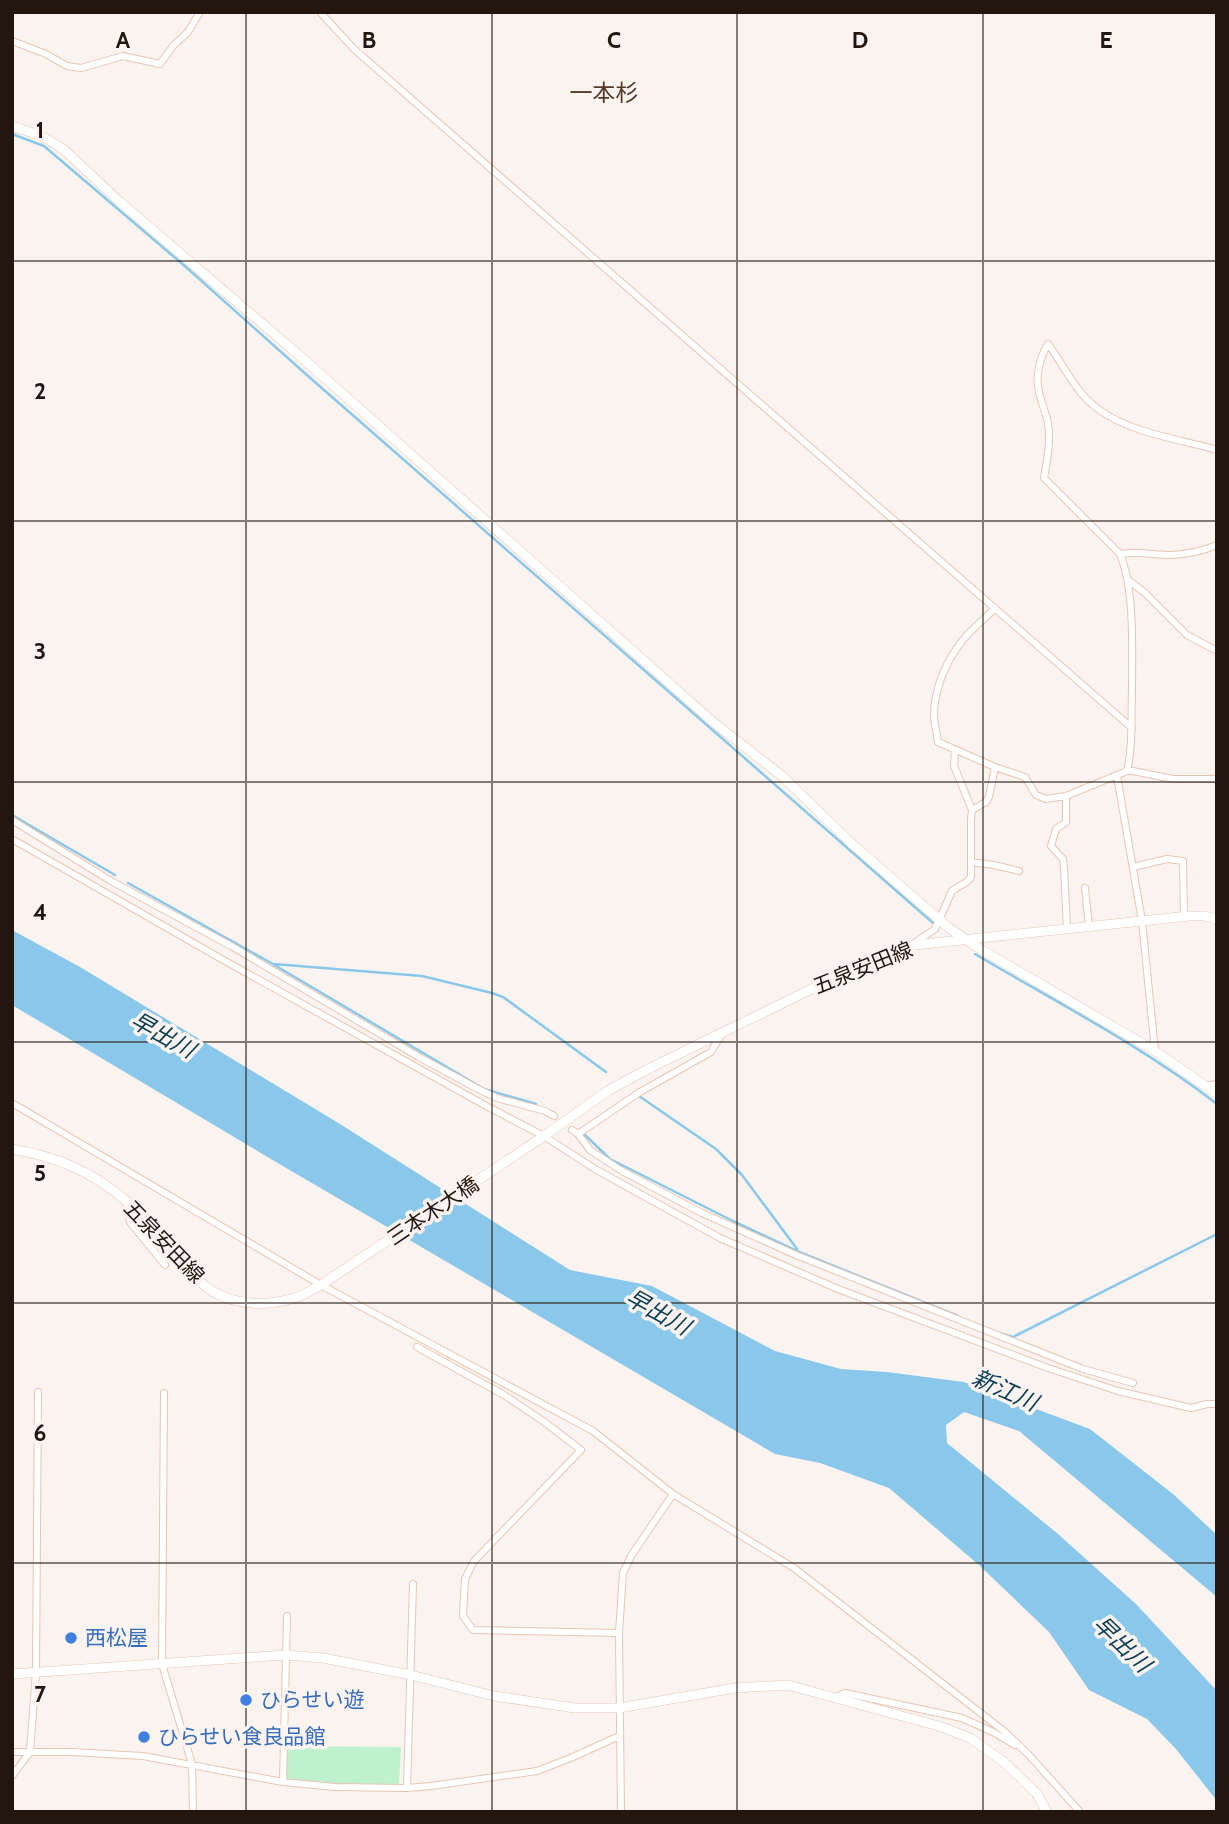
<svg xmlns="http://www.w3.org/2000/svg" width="1229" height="1824" font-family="Cabin,'Noto Sans JP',sans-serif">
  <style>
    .green { fill: #bff1cf }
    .water { fill: #8ac8eb }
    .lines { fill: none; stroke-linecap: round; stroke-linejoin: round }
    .stream { stroke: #8ac8eb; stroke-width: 2.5 }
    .street-casing { stroke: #e9c5b1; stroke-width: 8 }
    .secondary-casing { stroke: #e9c5b1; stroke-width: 10 }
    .street { stroke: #fff; stroke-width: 6 }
    .secondary { stroke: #fff; stroke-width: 9 }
    .grid { fill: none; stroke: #23160f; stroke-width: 2; stroke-opacity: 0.55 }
    .shop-dot { fill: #3f7fe0; stroke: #fbf3ef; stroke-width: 2.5 }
    .labels { text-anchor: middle; stroke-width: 7; stroke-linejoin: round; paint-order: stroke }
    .street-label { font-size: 21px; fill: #23160f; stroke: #fbf3ef }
    .shop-label { font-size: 21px; fill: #366cbe; stroke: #fbf3ef; text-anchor: start }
    .neighbourhood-label { font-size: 23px; fill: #553828; stroke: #fbf3ef }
    .water-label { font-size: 23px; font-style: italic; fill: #093d55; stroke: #fbf3ef }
    .grid-label { font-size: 23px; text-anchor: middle; font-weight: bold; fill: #23160f; stroke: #fbf3ef; stroke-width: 7; stroke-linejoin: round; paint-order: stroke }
  </style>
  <rect width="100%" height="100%" fill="#fbf3ef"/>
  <path class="green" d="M287 1746 401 1747 399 1785 331 1784 286 1780Z"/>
  <path class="water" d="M12 930 80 967 340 1124 570 1270 652 1286 775 1351 841 1369 887 1372 964 1382 1090 1429 1173 1494 1217 1535V1597L1019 1431 964 1412 946 1425 947 1443 1058 1534 1136 1604 1217 1691V1801L1176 1749 1147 1719 1089 1690 1049 1632 980 1566 889 1488 820 1463 775 1454 276 1162 12 1005Z"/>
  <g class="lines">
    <path class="stream" d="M12 134 44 146 187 268 308 376 933 923
      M12 815 115 875
      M128 883 271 963 484 1089 536 1104
      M975 954C1056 1002 1142 1046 1217 1104
      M274 964 422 976 492 993 503 997 606 1072
      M639 1096 716 1149 742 1175 797 1249
      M585 1135 610 1159 733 1221 799 1252 958 1316
      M999 1333 1013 1337 1217 1234"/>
    <defs>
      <path id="street" d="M320 12 354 49 1132 728
        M12 41 46 54 67 66 81 68 123 56 160 64 173 46 188 32 200 12
        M1120 554C1140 551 1153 555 1172 555 1187 554 1203 551 1217 545
        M1128 580 1145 593 1187 635 1217 651
        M995 608C983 621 966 633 957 648 944 666 934 692 934 715 934 724 937 733 938 742L995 767 1025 777 1036 795 1046 799 1066 796 1127 771H1133L1173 779H1217
        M955 750 954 766 972 810
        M1127 771C1133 745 1131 717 1132 690 1132 650 1135 590 1120 554L1044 478C1047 460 1051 442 1048 423 1046 413 1041 402 1039 392 1035 376 1040 357 1048 344 1060 360 1069 379 1082 394 1114 432 1173 437 1217 450
        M1117 776 1142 921 1155 1051
        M1066 796V822L1056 829 1051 846 1063 859 1064 868 1067 929
        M12 820 111 881 233 947 419 1057 478 1089 497 1098 545 1111 554 1116
        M12 839 218 957 490 1108 544 1136 595 1169 720 1238 838 1289 1048 1368 1118 1391 1191 1408 1207 1404H1217
        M971 862 994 865 1019 871
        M1133 867 1167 859 1183 861 1184 917
        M1085 888 1089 927
        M913 944 935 929 952 891C958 886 967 884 971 877V819L972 810 986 802 989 797 995 767
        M1206 1086 1217 1084
        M12 1103 321 1285 593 1431 673 1494 794 1568 1005 1732 1028 1754 1080 1812
        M572 1130 578 1134 590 1150 622 1171 702 1213 796 1255 1083 1369 1133 1383
        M578 1134 640 1092 711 1052 721 1035
        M126 1202 130 1222 165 1265
        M417 1347 504 1395 543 1421 581 1450 474 1561 465 1579 463 1616 473 1630 619 1633
        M164 1393 162 1664 192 1764 193 1812
        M836 1697 845 1693 962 1718 993 1732 1015 1745
        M12 1752H71L143 1756 283 1782 335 1787 407 1788 431 1786 537 1771 573 1757 619 1736
        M12 1776 30 1752 36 1672 38 1392
        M283 1782 287 1616
        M407 1788 413 1584
        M621 1812 619 1633 623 1573 631 1556 673 1494"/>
      <path id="secondary" d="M12 126 42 136 63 149 120 202 300 356 713 722 782 776 852 844 949 928 977 947 1155 1051 1217 1094
        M12 1149C57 1157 89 1170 124 1199 142 1215 155 1233 171 1251 180 1262 198 1281 209 1289 234 1306 269 1307 297 1297 305 1295 313 1289 321 1285L544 1136 609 1090 650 1068 875 958 905 946 1189 916H1204L1217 919
        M12 1674 285 1655 323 1658 411 1675 494 1696 575 1708H619L735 1688 788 1685 942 1727 970 1738 1004 1762 1037 1794 1047 1812"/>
    </defs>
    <use href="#street" class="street-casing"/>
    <use href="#secondary" class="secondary-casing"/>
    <use href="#street" class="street"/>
    <use href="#secondary" class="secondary"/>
  </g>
  <path class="grid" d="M246 12V1812M492 12V1812M737 12V1812M983 12V1812M12 261H1217M12 521H1217M12 782H1217M12 1042H1217M12 1303H1217M12 1563H1217"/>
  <g class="shop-dot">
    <circle cx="71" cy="1638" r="7"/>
    <circle cx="246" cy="1700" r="7"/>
    <circle cx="144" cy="1737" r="7"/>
  </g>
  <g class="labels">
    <g class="street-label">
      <text transform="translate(863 968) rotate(-22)" y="7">五泉安田線</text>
      <text transform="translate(433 1211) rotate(-34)" y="7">三本木大橋</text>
      <text transform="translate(164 1242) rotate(46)" y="7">五泉安田線</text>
    </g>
    <g class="shop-label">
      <text x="85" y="1645">西松屋</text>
      <text x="260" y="1707">ひらせい遊</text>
      <text x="158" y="1744">ひらせい食良品館</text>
    </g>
    <g class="neighbourhood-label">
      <text x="604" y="101">一本杉</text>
    </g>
    <g class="water-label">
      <text transform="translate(163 1035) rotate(29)" y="8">早出川</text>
      <text transform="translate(658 1312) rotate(29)" y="8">早出川</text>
      <text transform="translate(1005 1390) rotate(24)" y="8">新江川</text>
      <text transform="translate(1122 1644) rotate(44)" y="8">早出川</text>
    </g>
  </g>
  <g class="grid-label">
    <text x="123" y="48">A</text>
    <text x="369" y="48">B</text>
    <text x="614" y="48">C</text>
    <text x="860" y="48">D</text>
    <text x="1106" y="48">E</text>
    <text x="40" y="138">1</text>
    <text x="40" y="399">2</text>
    <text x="40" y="659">3</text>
    <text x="40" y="920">4</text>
    <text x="40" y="1181">5</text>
    <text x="40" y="1441">6</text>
    <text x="40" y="1702">7</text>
  </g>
  <rect width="1229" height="1824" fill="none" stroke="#23160f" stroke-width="28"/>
</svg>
